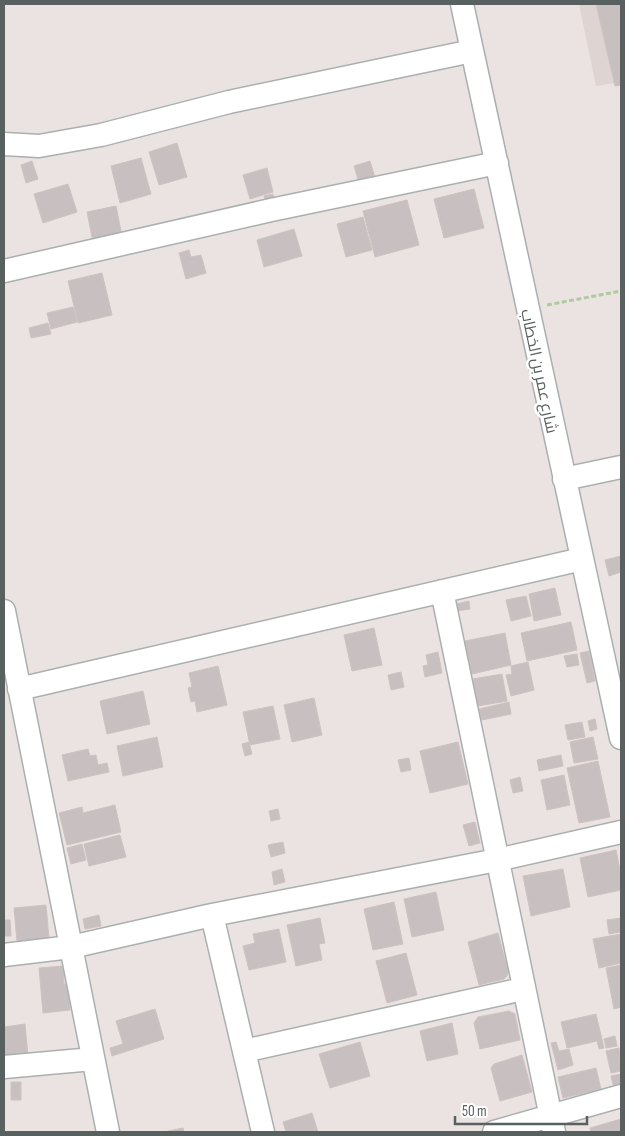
<svg xmlns="http://www.w3.org/2000/svg" width="625" height="1136" font-family="'Sofia Sans Condensed',Cairo,sans-serif">
  <style>
    .education { fill: #ded4d2 }
    .building { fill: #c8c0c0; stroke: #cfc2c0 }
    .lines { fill: none; stroke-linecap: round; stroke-linejoin: round }
    .minor-casing { stroke: #aab0b0; stroke-width: 25 }
    .path { stroke: #adcca0; stroke-width: 3; stroke-dasharray: 5 2.5; stroke-linecap: butt }
    .minor { stroke: #fff; stroke-width: 22 }
    .labels { text-anchor: middle; stroke-width: 5; stroke-linejoin: round; paint-order: stroke }
    .street-label { font-size: 16px; fill: #596060; stroke: #fff }
  </style>
  <rect width="100%" height="100%" fill="#ebe3e1"/>
  <path class="education" d="M579 4H621V82L596 86Z"/>
  <path class="building" d="M596 4H621V85L615 86Z
    M177 143 187 177 159 185 149 152Z
    M141 158 151 194 120 203 111 166Z
    M32 161 38 179 26 183 21 165Z
    M370 161 376 181 360 186 354 166Z
    M267 168 273 192 250 199 243 175Z
    M68 184 77 212 43 223 34 194Z
    M474 189 484 228 444 238 434 199Z
    M273 194 277 207 268 210 264 196Z
    M407 200 419 245 375 257 363 211Z
    M116 206 123 241 94 247 87 212Z
    M363 217 372 250 346 257 337 224Z
    M294 229 302 256 264 267 257 240Z
    M189 250 191 257 201 255 206 273 186 279 179 253Z
    M102 273 112 315 78 323 68 281Z
    M73 307 77 322 51 329 47 313Z
    M48 323 51 334 31 338 29 328Z
    M621 556V572L609 576 605 560Z
    M555 588 561 615 534 621 529 594Z
    M526 596 531 616 511 621 506 600Z
    M469 601 470 609 457 611 456 604Z
    M571 622 577 650 527 661 521 633Z
    M374 628 382 665 352 671 344 635Z
    M505 633 511 665 472 674 465 641Z
    M589 651 595 681 587 683 580 653Z
    M438 652 442 673 425 677 423 666 428 665 426 655Z
    M577 654 579 665 567 667 564 656Z
    M528 662 534 690 511 696 506 675 512 674 511 666Z
    M218 666 227 705 197 712 195 701 191 702 188 688 192 687 189 673Z
    M401 672 404 687 391 690 388 675Z
    M502 674 507 701 478 706 473 679Z
    M143 691 150 724 107 734 100 701Z
    M314 698 322 735 292 742 284 705Z
    M509 702 511 714 482 720 479 709Z
    M273 706 280 739 250 745 243 712Z
    M595 719 597 729 590 731 588 721Z
    M582 722 585 737 568 740 565 725Z
    M157 737 163 767 123 776 117 746Z
    M593 737 598 759 574 763 570 742Z
    M249 742 252 754 245 756 242 744Z
    M458 742 468 784 430 793 420 751Z
    M88 749 90 756 96 755 98 765 107 763 109 772 68 781 62 755Z
    M561 755 563 766 539 771 537 760Z
    M409 758 411 770 401 772 398 760Z
    M598 761 610 817 579 823 567 768Z
    M564 775 570 805 547 810 541 780Z
    M520 777 523 791 513 793 510 780Z
    M115 805 121 832 67 845 59 813 82 807 83 813Z
    M278 809 280 819 271 821 269 811Z
    M475 822 480 843 469 846 463 825Z
    M120 835 126 857 89 866 84 844Z
    M283 842 285 853 271 857 268 845Z
    M82 844 86 860 71 864 67 848Z
    M616 850 621 875V890L588 897 580 858Z
    M282 869 285 882 274 885 272 872Z
    M563 869 570 907 531 916 523 876Z
    M436 892 444 930 412 937 404 899Z
    M394 902 403 944 373 950 364 909Z
    M46 905 49 938 17 941 14 908Z
    M99 915 101 926 85 929 83 919Z
    M320 918 325 943 319 944 322 960 296 966 287 925Z
    M621 918V932L609 934 607 920Z
    M4 920H10L11 936H4Z
    M279 929 286 962 249 970 243 946 255 943 253 934Z
    M498 933 508 971 507 976 504 979 479 985 468 942Z
    M621 934V963L599 968 593 939Z
    M406 953 417 995 387 1003 376 961Z
    M621 965V1007L614 1009 606 968Z
    M63 966 64 984H68L70 1010 43 1013 39 968Z
    M155 1009 164 1039 112 1056 110 1048 123 1044 116 1021Z
    M509 1011 515 1014 520 1040 480 1049 474 1023 478 1017Z
    M596 1014 604 1048 599 1049 597 1041 567 1048 561 1022Z
    M452 1023 458 1054 427 1061 420 1031Z
    M25 1024 28 1056 4 1058V1027Z
    M615 1036 617 1046 606 1048 604 1039Z
    M360 1042 370 1076 330 1088 319 1054Z
    M556 1042 559 1051 569 1049 573 1065 558 1070 551 1043Z
    M619 1048 621 1071 611 1073 606 1051Z
    M522 1055 532 1092 500 1101 491 1068 494 1064Z
    M596 1068 601 1089 563 1098 558 1077Z
    M621 1074V1087L614 1088 611 1076Z
    M11 1082H21V1100H11Z
    M312 1113 318 1132H286L283 1122Z
    M621 1119V1132H591L590 1128Z
    M183 1128 184 1132H164Z"/>
  <g class="lines">
    <defs>
      <path id="minor" d="M462 4 621 738
        M4 144 39 146 101 135 229 102 472 51
        M4 271 271 210 497 163
        M564 479 621 467
        M442 591 554 1132
        M4 611 108 1132
        M19 689 582 559
        M212 915 263 1132
        M4 955 71 947 212 915 497 860 621 832
        M244 1051 523 989
        M4 1067 93 1059
        M494 1132 621 1096"/>
    </defs>
    <use href="#minor" class="minor-casing"/>
    <path class="path" d="M547 305 621 291"/>
    <use href="#minor" class="minor"/>
  </g>
  <g class="labels">
    <g class="street-label">
      <text transform="translate(540 371) rotate(78)" y="6">شارع عمر بن الخطاب</text>
    </g>
  </g>
  <rect width="625" height="1136" fill="none" stroke="#596060" stroke-width="10"/>
  <path d="M455 1116v8h132v-8" fill="none" stroke="#596060" stroke-width="2.5"/>
  <text x="462" y="1116" font-size="15" fill="#596060" stroke="#ffffff" stroke-width="4" paint-order="stroke">50 m</text>
</svg>
